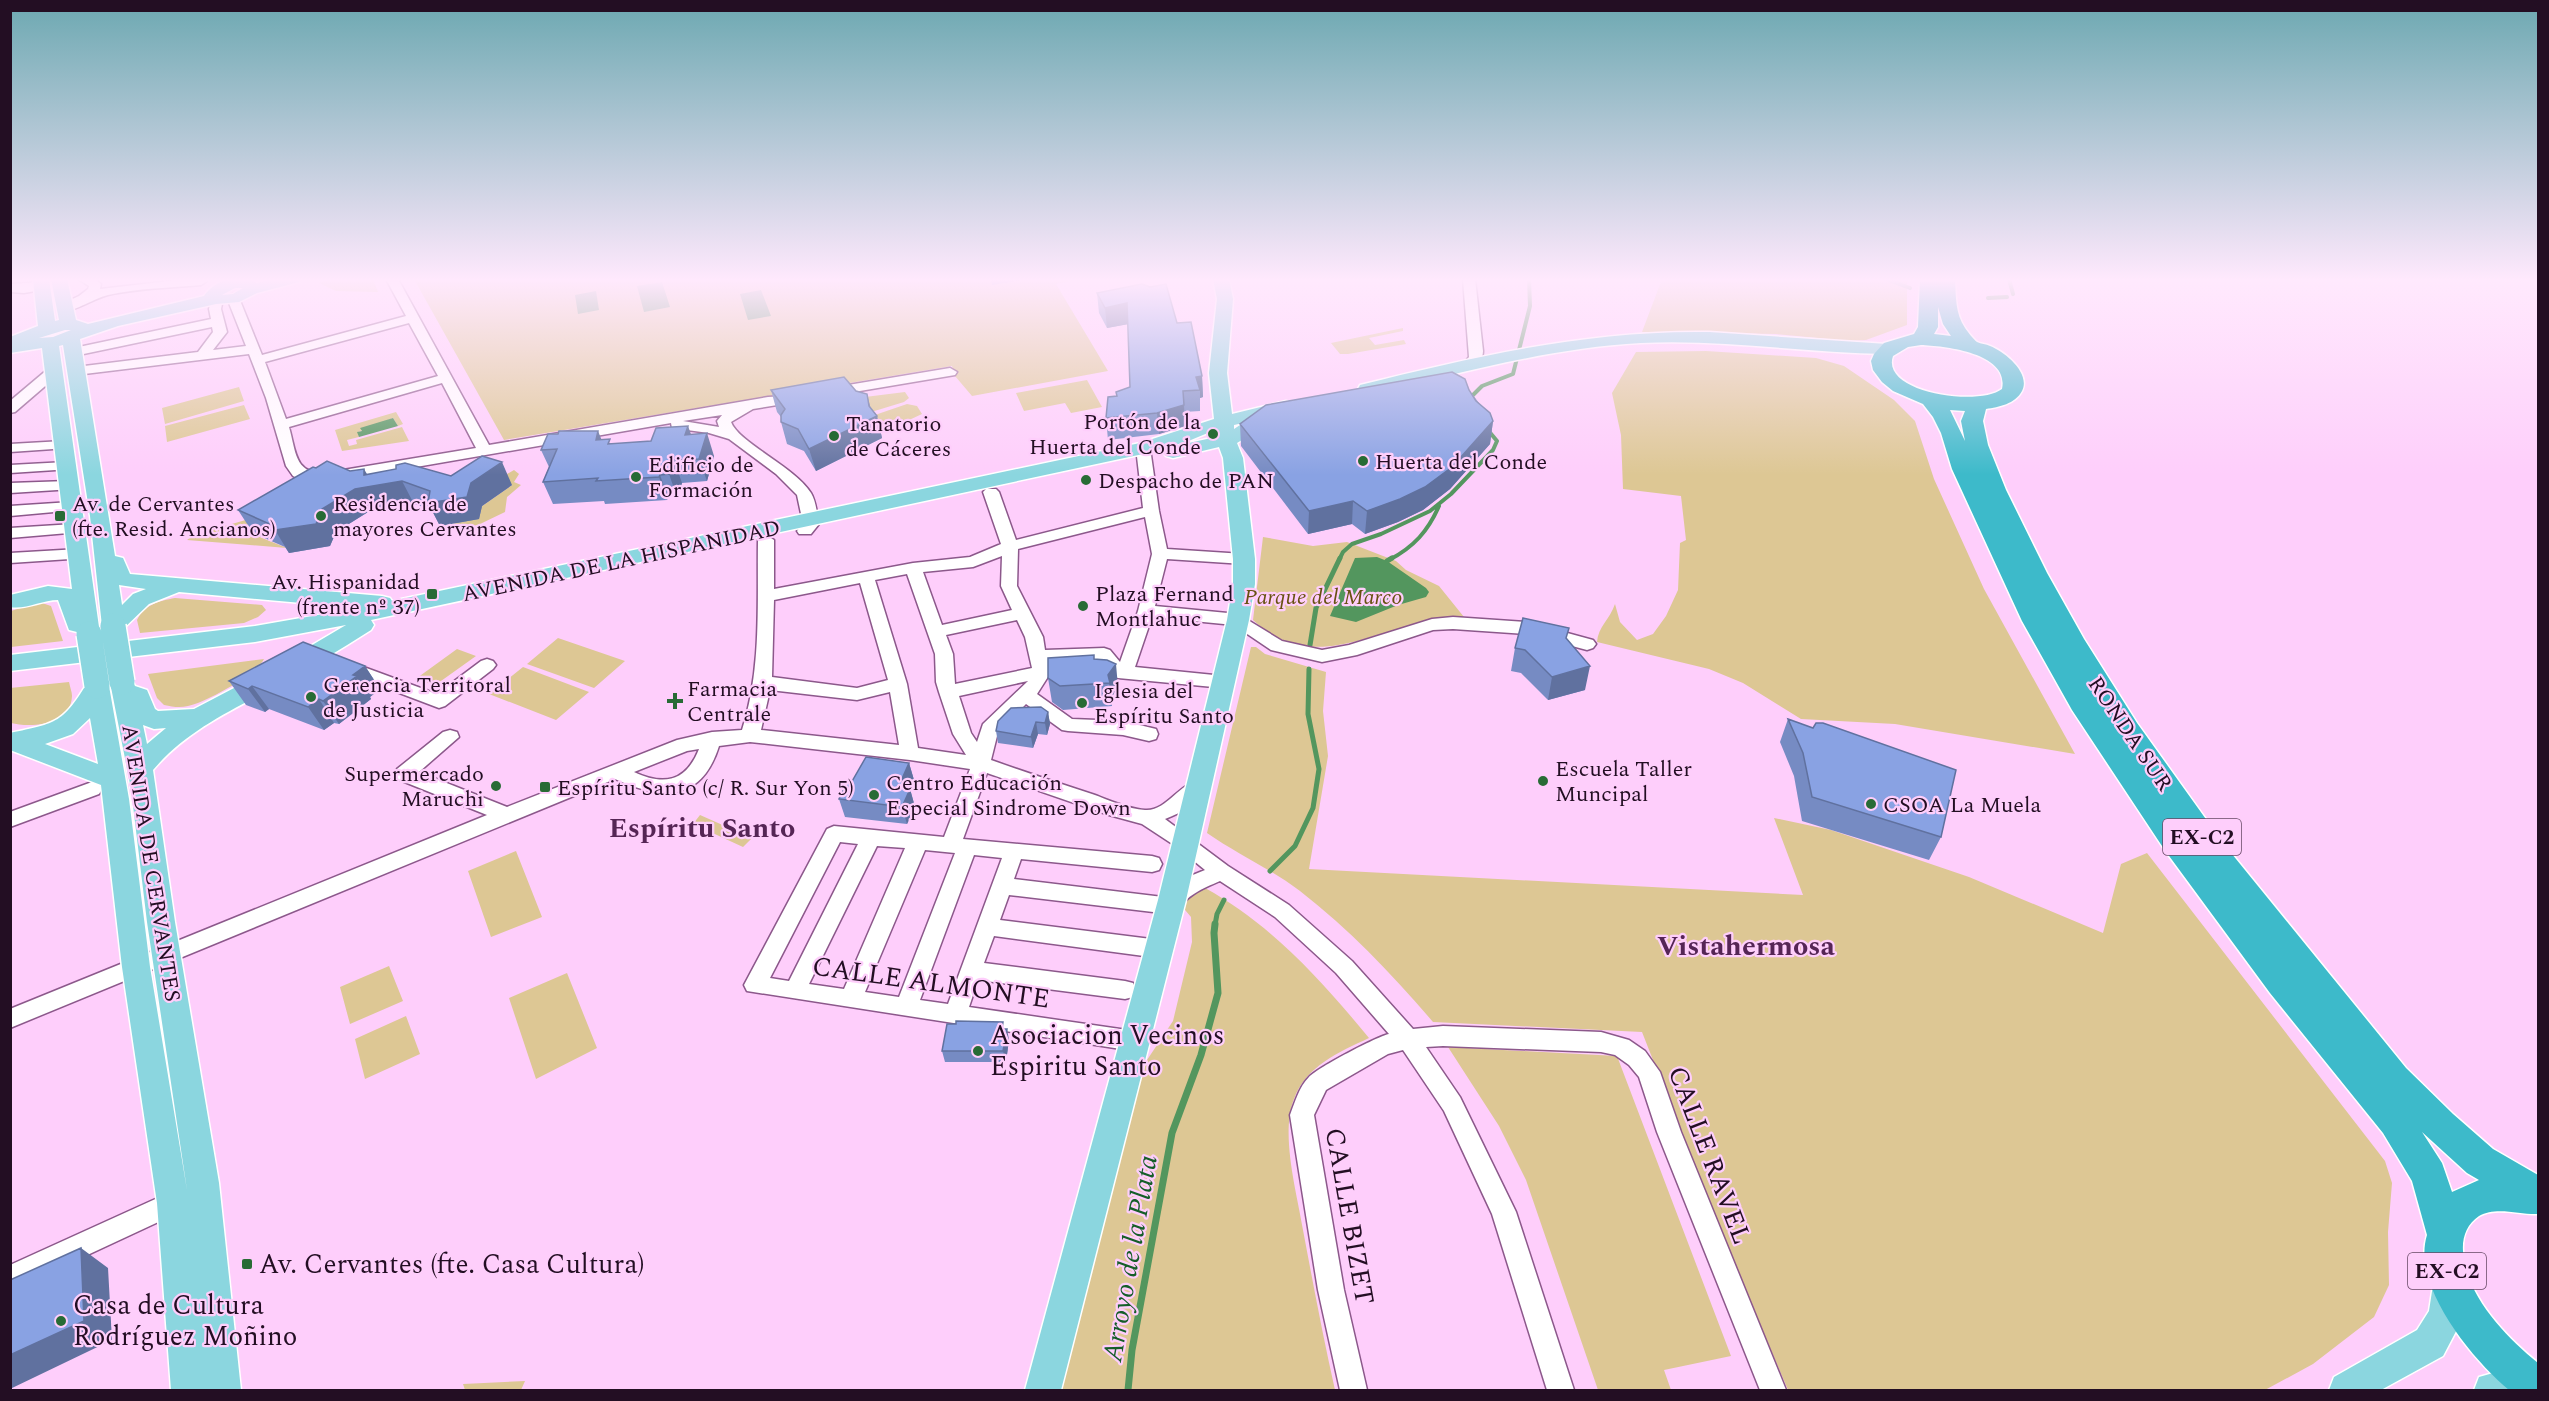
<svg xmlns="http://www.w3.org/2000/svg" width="2549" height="1401" font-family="Spectral,serif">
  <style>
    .green { fill: #ddc794 }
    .water { fill: #53965e }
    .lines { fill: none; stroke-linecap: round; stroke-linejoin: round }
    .stream-far2 { stroke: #53965e; stroke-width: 4 }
    .stream-far1 { stroke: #53965e; stroke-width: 5 }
    .stream { stroke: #53965e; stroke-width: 7 }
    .minor-casing { stroke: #8c588b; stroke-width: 3 }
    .major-casing { stroke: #fff; stroke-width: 3 }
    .highway-casing { stroke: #fff; stroke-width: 3 }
    .minor { fill: #fff; fill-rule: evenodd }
    .major { fill: #8bd6df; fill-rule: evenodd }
    .highway { fill: #3dbaca; fill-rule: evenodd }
    .major-bridge-casing { stroke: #fff; stroke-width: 28; stroke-linecap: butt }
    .major-bridge { stroke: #8bd6df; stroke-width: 25 }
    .wall { fill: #768bc3 }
    .shaded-wall { fill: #60719f }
    .building { fill: #89a2e3; stroke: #60719f; stroke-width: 1.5 }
    .poi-dot { fill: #286b35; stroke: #fecefb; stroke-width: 2 }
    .labels { text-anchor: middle; stroke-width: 4.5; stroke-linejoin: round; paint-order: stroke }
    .shield { fill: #fecefb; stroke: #654864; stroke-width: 1.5 }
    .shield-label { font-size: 21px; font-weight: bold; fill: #230e23 }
    .poi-label { font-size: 22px; fill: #230e23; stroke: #fecefb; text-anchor: start }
    .street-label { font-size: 22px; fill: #230e23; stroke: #fecefb }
    .park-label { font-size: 22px; font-style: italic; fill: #675111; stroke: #fecefb }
    .near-street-label { font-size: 27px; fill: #230e23; stroke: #fecefb }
    .near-poi-label { font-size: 27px; fill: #230e23; stroke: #fecefb; text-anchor: start }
    .district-label { font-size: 28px; font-weight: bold; fill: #552555; stroke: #fecefb }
    .near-water-label { font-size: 28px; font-style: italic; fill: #155e28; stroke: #fecefb }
  </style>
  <rect width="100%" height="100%" fill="#fecefb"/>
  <path class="green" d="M329 279H373L378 292 336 291 319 283Z
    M414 279H1079L1056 284 1108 371 972 396 955 376 952 366 504 440Z
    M1662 279H1899L1907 281V325L1866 340 1849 341 1776 334 1642 332Z
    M1403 328V331L1369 338 1375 345 1404 340 1406 344 1348 354H1340L1331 343Z
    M1706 351 1816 358 1844 366 1894 400 1915 421 1934 479 1984 589 2075 754 1895 724 1801 719 1743 683 1709 669 1597 642C1598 627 1610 619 1615 604L1620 622 1637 640 1653 634 1666 616 1678 590 1680 543 1686 540 1681 496 1623 489 1621 435 1612 393 1636 352Z
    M1087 380 1102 407 1071 413 1065 403 1024 411 1016 393Z
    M239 387 244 401 165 424 162 408Z
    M905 392 909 398 904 402 868 413 849 399Z
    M907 404 917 406 922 414 879 434 872 416Z
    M244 405 250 419 167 442 165 426Z
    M396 412 403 424 398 426 393 418 358 432 359 437 347 440 349 446 357 444 356 440 402 427 409 441 342 451 335 430Z
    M514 470 519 474 514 482 521 485 507 497 505 512 478 525 444 531 445 525 482 506 512 485 502 477Z
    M249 519 266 525 252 534 287 548 187 540 194 535Z
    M1263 537 1313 546 1347 542 1396 561 1406 570 1439 586 1464 617C1445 619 1428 621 1409 626 1352 641 1304 667 1253 620Z
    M175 598 262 605 266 610 258 617 244 623 140 633 137 620C145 604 159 601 175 598Z
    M39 602 51 606 63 641 11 647V611Z
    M558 638 625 661 594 688 527 664Z
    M1251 647H1256L1265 654 1326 672 1323 711 1328 756 1309 869 1803 895 1774 818 1831 830 1969 877 2103 933 2121 864 2147 853 2385 1161 2392 1183 2388 1232 2389 1285 2374 1317 2313 1364 2265 1390H1788L1723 1238 1642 1032 1433 1022C1392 974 1350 930 1300 891 1271 869 1237 854 1207 833Z
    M457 649 476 656 434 686 417 678Z
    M264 659C257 674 205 703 188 706 180 708 173 707 164 705L157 698 148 674Z
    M523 667 589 692 556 720 489 694Z
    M69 682C70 687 72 692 72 696 71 726 30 728 11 723L10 688Z
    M700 815 752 838 743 847 693 824Z
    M516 851 542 917 491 937 468 871Z
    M1205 888C1271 924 1322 981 1369 1038 1339 1052 1306 1066 1294 1099 1280 1134 1297 1193 1303 1230 1313 1283 1323 1337 1335 1390H1057L1143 1066 1173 1021 1192 942 1191 917 1180 904Z
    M389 966 403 1001 350 1024 340 987Z
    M567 973 597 1048 536 1079 509 998Z
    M406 1016 420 1054 365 1079 355 1039Z
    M1448 1047 1617 1056 1731 1356 1664 1370 1671 1390H1598L1526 1180 1499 1126Z
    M525 1381 521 1390H465L463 1384Z"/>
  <path class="water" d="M662 282 670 307 644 312 637 286Z
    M761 290 771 316 748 320 740 294Z
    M596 291 599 310 578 314 575 295Z
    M393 418 398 426 359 437 357 432 362 431 360 428Z
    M1377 557 1387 561 1426 588 1429 592 1426 597 1398 605 1356 622 1330 616 1355 558Z"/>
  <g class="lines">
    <path class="stream-far2" d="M1886 279 1910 288
      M2009 279 2013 294
      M1988 298 2007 297
      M1468 400 1482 386 1513 374 1530 306 1529 279
      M1339 560 1343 552 1352 544 1381 534 1430 511 1451 494 1493 450 1497 441 1487 429
      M1389 560C1414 547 1428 531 1439 506"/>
    <path class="stream-far1" d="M1387 561 1392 558
      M1310 645 1316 608 1340 558
      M1270 871 1295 846 1313 808 1319 769 1308 714 1309 669
      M1215 925 1217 914 1224 900"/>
    <path class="stream" d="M1128 1390 1132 1350 1172 1133 1201 1055 1218 993 1214 933 1215 924"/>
    <defs>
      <path id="minor" d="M78 279H94L101 284 100 289 187 279H206L207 281 201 285C170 288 138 288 108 295 94 298 72 314 59 311L58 308 59 305 79 296 88 289 89 286Z
        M386 279H398L489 445 768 397 802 395 804 398 802 401 753 409 731 422C739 443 795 467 811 493 816 501 817 514 819 524L811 534H799L797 531 803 523 797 495 776 474 729 439 709 433 672 428 671 423 335 481 315 483 301 480 293 476 286 466 266 398 249 354 76 375 69 371 76 367 198 352 213 332 212 327 74 356 67 352 74 348 211 319 209 309 211 299 217 295 223 299 221 309 227 332 213 350 246 346 227 298 233 294 239 298 262 355 406 316ZM409 323 438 376 286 419 265 362ZM442 383 476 448 325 473C294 474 296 451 289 427ZM722 415 717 421 719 427 683 421Z
        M1463 279H1475L1483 351C1483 359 1477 368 1469 370L1462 366 1469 357Z
        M43 282 49 286 47 289 24 293 10 292V284Z
        M53 368 60 372 58 375 15 412 10 413V401L48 369Z
        M950 368 957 372 955 375 830 396 823 392 830 388Z
        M63 441 68 442 70 445 68 448 10 452V444Z
        M1143 444 1150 448 1159 511 1167 549 1244 554 1252 559 1244 564 1167 559 1155 606 1238 614 1282 641 1322 650 1349 645 1432 619 1453 617 1527 622 1593 640 1596 644 1593 648 1587 650 1527 634 1453 629 1433 630 1357 655 1322 662 1271 650 1234 625 1152 617 1135 667 1224 676 1230 678 1233 682 1230 686 1224 688 1118 678 1112 676 1099 660 1048 662 1051 672 1037 694 1072 719 1123 721 1156 729 1158 734 1156 739 1149 741 1123 735 1068 731 1062 730 1026 704 998 732 991 760C1025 772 1058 783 1092 794 1109 800 1128 809 1145 810 1169 812 1183 775 1205 782L1208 787C1199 803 1181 813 1165 819L1228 866 1289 905 1352 961 1413 1029 1443 1026 1601 1032 1629 1040 1645 1051 1660 1072 1681 1132 1786 1390H1760L1657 1132 1639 1077 1629 1065 1615 1055 1601 1052 1443 1046 1426 1047 1460 1097 1516 1212 1574 1390H1547L1492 1214 1444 1111 1403 1050 1388 1054 1326 1090 1314 1115 1344 1290 1367 1390H1340L1318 1290 1290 1115C1295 1102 1299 1087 1309 1077 1319 1067 1376 1037 1389 1034L1336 973 1275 917 1220 881C1202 889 1186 895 1177 912L1170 914 1009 895 1000 920 1159 940 1167 943 1170 949 1167 955 1159 958 994 936 984 963 1125 981 1133 983 1136 990 1133 997 1125 999 978 980 969 1007 1134 1031 1142 1034 1145 1041 1142 1048 1134 1051 747 991 744 985 827 829 834 826 944 837 970 769 910 760 750 742 719 746C701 803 661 800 615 779L10 1028V1009L487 815 397 779 395 774 397 769 443 732 450 730 457 732 459 737 419 772 507 807 677 740 712 732 742 730C762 668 757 603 758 540L760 537 766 535 774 540V589L913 563 970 557 1001 544 983 492 986 489H996L999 492 1016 540 1143 508 1136 448ZM1145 517 1152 554 1138 611 1120 662 1110 650 1104 648 1045 650 1043 637 1017 586 1018 549ZM1002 556 1001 586 1012 610 942 625 923 572 973 567ZM907 574 935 654 936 682 939 692 953 734 966 755 918 748 907 684 875 580ZM860 583 888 680 857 688 772 677 774 600ZM1017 620 1025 637 1032 668 955 684 953 654 946 635ZM1028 681 983 724 977 742 971 733 959 696ZM770 690 857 700 890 692 899 745 761 730ZM699 749C686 782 664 786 634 772L687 751ZM987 773 1109 815 1142 824 1177 847 1205 870 1183 879 1163 897 1014 879 1021 859 1152 872 1159 870 1162 864 1159 858 1152 856 963 839ZM840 842 858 844 789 981 770 978ZM877 846 905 848 844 989 809 984ZM925 850 955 853 899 997 865 992ZM974 855 1002 858 948 1004 920 1000Z
        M66 462 71 463 73 466 71 469 10 473V465Z
        M68 481 73 483 76 486 73 489 10 493V483Z
        M71 502 76 504 79 507 76 510 10 516V506Z
        M74 524 80 526 82 529 80 532 10 538V528Z
        M79 549 85 550 87 554 85 558 10 563V553Z
        M487 659 493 661 496 665 493 669 445 706 439 708 344 672 341 668 344 664 350 662 437 694 481 661Z
        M92 782 99 784 102 789 99 794 10 827V812Z
        M173 1191 182 1195 185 1203 182 1211 10 1291V1265Z"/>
      <path id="major" d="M33 279H49L55 321 59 320 51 279H67L76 320 88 324 204 296C213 282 242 269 256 283L273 279H301L299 282 257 293 239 302 216 304 118 326 80 339 115 556 123 558 130 574 382 596 390 598 392 601 1140 443 1214 419 1209 373 1217 299 1213 279H1229L1233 299 1227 373 1232 414 1286 401 1293 403 1295 407 1293 411 1261 419 1266 423 1263 427 1237 443 1243 458 1255 559V584L1249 620 1186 900 1061 1390H1025L1158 900 1227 620 1233 584V559L1223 458 1219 447 1173 458 1166 456 1163 452 1166 448 1216 437 1215 430 1186 442 1143 454 371 620 374 625 371 630C340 650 308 669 275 687 230 711 186 731 153 770L175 922 219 1183 241 1390H171L157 1203 122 967 101 785 10 750V733C58 723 63 723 89 680L97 678 105 680 109 686 129 799 150 967 187 1190 147 922 131 789 110 682 114 676 122 674 130 676 135 686 147 690 155 709 158 711 194 709 280 664 346 625 255 642 10 671V655L255 626 358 608 179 592 149 604 121 631 113 633 105 631 102 626 90 516 63 345 59 346 100 634 97 639 89 642 81 639 77 632 69 630 58 600C42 600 25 610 10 607V595L48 586 72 589 42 348 10 353V337L38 326ZM235 288H243L233 294 222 295ZM65 330H71L53 337 39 338ZM1243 423 1234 429V425ZM119 585 146 589 133 594 122 605ZM90 718 98 764 45 744 73 734ZM143 725 154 729 166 728 147 744Z
        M1709 332 1887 344 1893 345 1896 349 1893 353 1887 354C1805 353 1723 339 1641 343 1548 348 1457 374 1367 395L1360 393 1358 389 1360 385C1476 356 1590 330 1709 332Z
        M2450 1268 2462 1273 2467 1285 2464 1316 2443 1356 2381 1390H2329L2334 1377 2417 1330 2429 1311 2433 1285 2438 1273Z
        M2529 1363 2538 1367V1390H2474L2479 1377Z"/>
      <path id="highway" d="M1920 279H1955C1956 296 1955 313 1965 328 1968 332 1973 339 1977 342 1981 344 1986 344 1990 346 2005 352 2031 373 2022 391 2015 404 1999 407 1986 409L1983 421 1988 445 2006 490 2047 573 2084 639 2137 723 2223 843 2406 1068 2453 1114 2493 1149 2538 1175V1214C2521 1215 2496 1206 2479 1216 2467 1224 2462 1237 2463 1251 2466 1296 2505 1336 2538 1363V1390H2509C2473 1360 2411 1286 2427 1235L2412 1181 2383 1133 2270 993 2164 849 2072 710 2022 621 1952 469 1941 433 1933 417 1923 404 1893 391 1882 382 1873 370 1871 361 1874 354 1884 343 1914 334 1918 327ZM1938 307 1943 324 1951 336 1934 334 1938 327ZM1921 345C1945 346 2010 353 2002 389 1979 407 1880 393 1893 356L1908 347ZM1950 410 1965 411 1961 421 1965 441ZM2422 1132 2467 1173 2479 1180 2452 1192 2442 1163Z"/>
    </defs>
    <use href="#minor" class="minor-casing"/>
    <use href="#major" class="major-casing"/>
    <use href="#highway" class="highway-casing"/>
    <use href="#minor" class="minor"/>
    <use href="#major" class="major"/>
    <use href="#highway" class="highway"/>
    <defs>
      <path id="major-bridge" d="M113 626 122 682
        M89 634 97 686"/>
    </defs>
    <use href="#major-bridge" class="major-bridge-casing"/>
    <use href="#major-bridge" class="major-bridge"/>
  </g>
  <path class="wall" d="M1097 293 1177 323 1202 376 1203 397 1200 398V411L1184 412 1185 426 1159 434 1108 440 1106 418 1117 396 1130 387 1128 324 1107 328 1099 313Z
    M771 390 870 407 877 416 882 438 816 471 804 451 787 444 781 422V417L777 412Z
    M1469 390 1493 421 1490 444 1450 489 1423 510 1398 522 1365 534 1352 524 1308 534 1241 446 1240 424Z
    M691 434 714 456 707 481 682 483 677 497H668L667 500 605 504 604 501 553 504 543 482 549 467 541 450 601 439 612 444 651 441Z
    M316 468 350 471 367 474 512 485 482 506 479 519 440 526 432 510 414 504 368 512 336 532 330 546 289 553 285 547 253 533 238 510Z
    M1566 639 1585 690 1548 700 1521 673 1511 671 1515 648Z
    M1094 659 1118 687 1111 698 1112 706 1063 710 1052 702 1048 678Z
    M365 666 380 689 370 697 371 699 339 724 334 723 324 730 269 709 265 712 246 705 229 681Z
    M1048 712 1050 724 1047 735 1038 734 1033 748 998 743 996 731Z
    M1788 719 1941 837 1929 860 1802 821 1794 776 1780 742Z
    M909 763 914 780 910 789 915 807 907 824 845 817 839 799 851 783Z
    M1005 1029 1009 1040 1006 1062H945L942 1051Z"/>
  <path class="shaded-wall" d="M991 279H1028L992 285Z
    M1127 303 1129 324 1107 328 1105 308Z
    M1202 376 1203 397 1200 398V390L1196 377Z
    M867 394 873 418 877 416 882 438 816 471 809 449 869 406Z
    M1184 405 1185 426 1159 434 1157 413Z
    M1493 421 1490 444 1450 489 1423 510 1398 522 1365 534 1367 511Z
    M688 426 696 448 685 435Z
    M598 431 607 453 596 440Z
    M707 433 714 456 707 481 699 459Z
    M674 460 682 483 677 497 669 474Z
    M502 462 512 485 482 506 479 519 440 526 428 503 471 483Z
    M364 469 374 486 402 481 414 504 368 512 336 532 330 546 289 553 275 530 322 509 364 475Z
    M660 475 668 497 667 500 659 477Z
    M1353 501 1352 524 1308 534 1309 511Z
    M1116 664 1118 687 1111 698 1108 675Z
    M365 666 380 689 370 697 371 699 339 724 323 701 353 675Z
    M1590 666 1585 690 1548 700 1552 677Z
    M252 686 269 709 265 712 248 689Z
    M319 699 334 723 324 730 308 707Z
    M1048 712 1050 724 1047 735 1045 723Z
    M1036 722 1038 734 1033 748 1031 737Z
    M909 763 914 780 909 792 910 789 915 807 907 824 902 807 901 781Z
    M1007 1029 1009 1040 1006 1062 1003 1051Z
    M81 1248 108 1268 112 1340 10 1389V1355Z"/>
  <path class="building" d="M1142 284 1150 287 1166 284 1177 323 1191 322 1202 376 1196 377 1200 390 1183 391 1184 405 1157 413 1106 418 1108 397 1117 396 1116 392 1130 387 1127 303 1105 308 1097 293Z
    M1452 372 1465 379 1469 390 1476 401 1490 413 1493 421 1452 467 1425 487 1400 499 1367 511 1353 501 1309 511 1240 424 1266 405Z
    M844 377 856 391 867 394 869 406 877 416 809 449 798 429 781 422V415L785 409 771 390Z
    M688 426 685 435 707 433 699 459 674 460 669 474 660 475 659 477 596 481 598 478 543 482 557 449 541 450 548 434H558L559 431H598L596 440 610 439 608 444 651 441 656 428Z
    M482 456 502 462 471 483 467 497 428 503 430 491 402 481 355 489 322 509 316 524 275 530 272 525 238 510 313 467 316 468 327 461 350 471 364 469V475L396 469V465L405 463 451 476Z
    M1523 618 1569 628 1566 638 1590 666 1552 677 1525 650 1515 648Z
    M303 642 365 666 353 675 357 676 323 701 319 699 308 707 252 686 248 689 229 681Z
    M1094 655V659L1107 660 1116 664 1108 675 1110 683 1060 686 1048 678V658Z
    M1041 707 1048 712 1045 723 1036 722 1031 737 996 731 998 721 1011 708Z
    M1788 719 1813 728 1816 723H1823L1956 770 1941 837 1812 797 1803 753Z
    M866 757 909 763 901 781H906L902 788 910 789 902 807 839 799 847 783H851Z
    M956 1021 1003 1022 1002 1029H1007L1003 1051H942L947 1024H956Z
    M81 1248 84 1321 10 1355V1280Z"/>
  <linearGradient id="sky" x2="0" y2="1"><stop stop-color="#6ca8b1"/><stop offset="0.59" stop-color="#ffe9fd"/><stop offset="1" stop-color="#ffe9fd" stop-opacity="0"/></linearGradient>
  <rect width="2549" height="475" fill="url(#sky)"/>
  <g class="poi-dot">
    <circle cx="1213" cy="434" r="6"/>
    <circle cx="834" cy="436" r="6"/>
    <circle cx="1363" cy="461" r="6"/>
    <circle cx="636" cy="477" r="6"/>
    <circle cx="1086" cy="480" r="6"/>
    <rect x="54" y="510" width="12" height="12" rx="3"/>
    <circle cx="321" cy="516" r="6"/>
    <rect x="426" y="588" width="12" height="12" rx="3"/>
    <circle cx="1083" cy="606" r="6"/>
    <circle cx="311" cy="697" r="6"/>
    <path d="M672 692h6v6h6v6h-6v6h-6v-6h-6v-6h6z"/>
    <circle cx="1082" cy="703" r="6"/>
    <circle cx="1543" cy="781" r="6"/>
    <circle cx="496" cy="786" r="6"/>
    <rect x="539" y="781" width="12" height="12" rx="3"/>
    <circle cx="874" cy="795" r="6"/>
    <circle cx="1871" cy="804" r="6"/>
    <circle cx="978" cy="1051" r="6"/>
    <rect x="241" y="1258" width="12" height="12" rx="3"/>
    <circle cx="61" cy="1321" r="6"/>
  </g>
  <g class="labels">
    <g class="shield">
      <rect x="2163" y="819" width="78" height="36" rx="4.5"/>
      <rect x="2408" y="1253" width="78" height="36" rx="4.5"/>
    </g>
    <g class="shield-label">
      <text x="2202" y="844">EX-C2</text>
      <text x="2447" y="1278">EX-C2</text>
    </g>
    <g class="poi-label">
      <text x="1201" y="429" text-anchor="end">Portón de la<tspan x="1201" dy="25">Huerta del Conde</tspan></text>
      <text x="846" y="431">Tanatorio<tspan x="846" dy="25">de Cáceres</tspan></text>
      <text x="1375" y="469">Huerta del Conde</text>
      <text x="648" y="472">Edificio de<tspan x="648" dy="25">Formación</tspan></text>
      <text x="1098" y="488">Despacho de PAN</text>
      <text x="72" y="511">Av. de Cervantes<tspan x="72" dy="25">(fte. Resid. Ancianos)</tspan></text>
      <text x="333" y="511">Residencia de<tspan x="333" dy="25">mayores Cervantes</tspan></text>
      <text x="420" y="589" text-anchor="end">Av. Hispanidad<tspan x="420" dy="25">(frente nº 37)</tspan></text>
      <text x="1095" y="601">Plaza Fernand<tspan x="1095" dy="25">Montlahuc</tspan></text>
      <text x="323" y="692">Gerencia Territoral<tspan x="323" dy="25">de Justicia</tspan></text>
      <text x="687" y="696">Farmacia<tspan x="687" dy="25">Centrale</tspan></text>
      <text x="1094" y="698">Iglesia del<tspan x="1094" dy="25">Espíritu Santo</tspan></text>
      <text x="1555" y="776">Escuela Taller<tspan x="1555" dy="25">Muncipal</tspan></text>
      <text x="484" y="781" text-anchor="end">Supermercado<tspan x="484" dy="25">Maruchi</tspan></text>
      <text x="886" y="790">Centro Educación<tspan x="886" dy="25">Especial Sindrome Down</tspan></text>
      <text x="557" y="795">Espíritu Santo (c/ R. Sur Yon 5)</text>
      <text x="1883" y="812">CSOA La Muela</text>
    </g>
    <g class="street-label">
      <text transform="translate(621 560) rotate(-12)" y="8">AVENIDA DE LA HISPANIDAD</text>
      <text transform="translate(2131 733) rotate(56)" y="8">RONDA SUR</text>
      <text transform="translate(152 863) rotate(81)" y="8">AVENIDA DE CERVANTES</text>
    </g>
    <g class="park-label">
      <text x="1323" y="604">Parque del Marco</text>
    </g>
    <g class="near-street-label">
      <text transform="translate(931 982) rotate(8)" y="9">CALLE ALMONTE</text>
      <text transform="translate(1710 1155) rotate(69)" y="9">CALLE RAVEL</text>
      <text transform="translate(1350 1216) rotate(80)" y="9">CALLE BIZET</text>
    </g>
    <g class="near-poi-label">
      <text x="990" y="1044">Asociacion Vecinos<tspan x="990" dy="31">Espiritu Santo</tspan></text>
      <text x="259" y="1273">Av. Cervantes (fte. Casa Cultura)</text>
      <text x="73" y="1314">Casa de Cultura<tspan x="73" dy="31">Rodríguez Moñino</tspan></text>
    </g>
    <g class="district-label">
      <text x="702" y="837">Espíritu Santo</text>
      <text x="1746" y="955">Vistahermosa</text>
    </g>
    <g class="near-water-label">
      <text transform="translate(1129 1258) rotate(-80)" y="10">Arroyo de la Plata</text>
    </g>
  </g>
  <rect width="2549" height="1401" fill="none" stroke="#230e23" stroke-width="24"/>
</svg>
